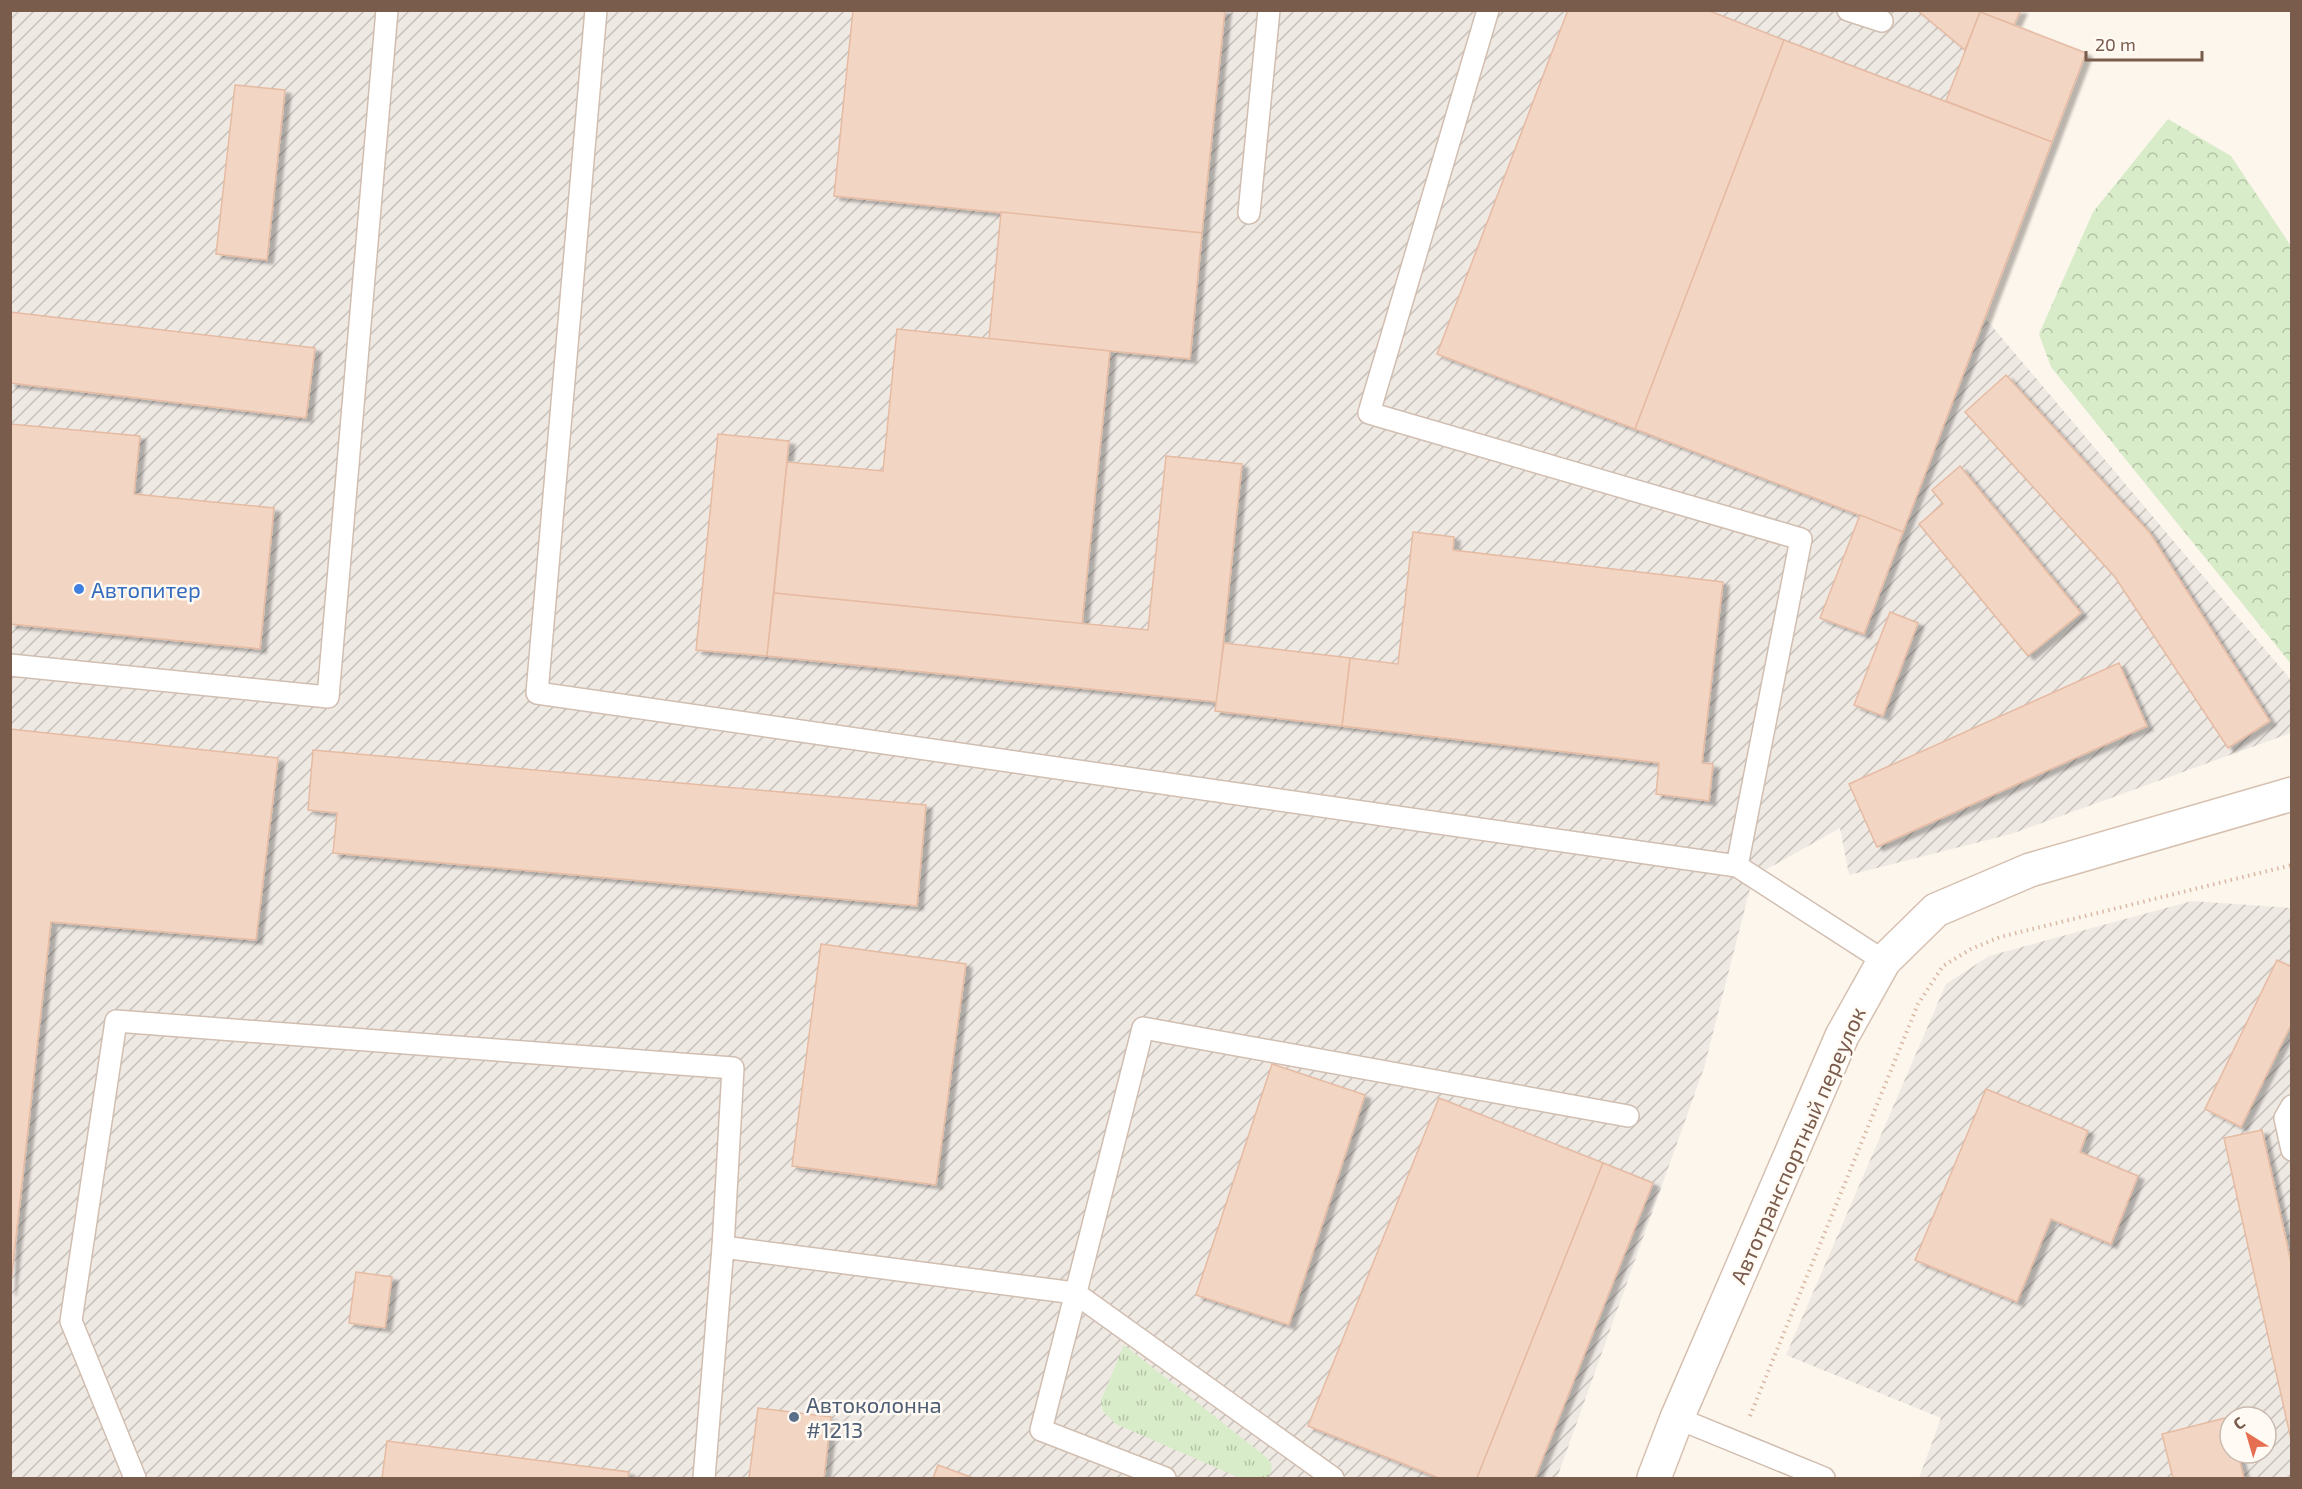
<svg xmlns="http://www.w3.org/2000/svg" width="2302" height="1489" viewBox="0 0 2302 1489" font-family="'Exo 2',sans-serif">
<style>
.industrial{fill:url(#industrial-furrows);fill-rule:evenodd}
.grass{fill:url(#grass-tufts)}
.forest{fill:url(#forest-crowns)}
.building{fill:#f3d5c3;stroke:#e6bba3;stroke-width:1.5;filter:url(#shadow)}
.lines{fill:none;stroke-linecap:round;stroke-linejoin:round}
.service-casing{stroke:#d1beb0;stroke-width:24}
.secondary-casing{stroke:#d6c0b0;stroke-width:36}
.path{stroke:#d9b8a5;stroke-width:4;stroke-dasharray:1.5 4.5;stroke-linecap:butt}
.service{stroke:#fff;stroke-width:21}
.secondary{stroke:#fff;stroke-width:33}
.shop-dot{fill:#3f7fe0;stroke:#fffaf3;stroke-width:2}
.service-dot{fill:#5c6f8a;stroke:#fffaf3;stroke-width:2}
.labels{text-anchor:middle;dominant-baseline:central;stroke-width:5;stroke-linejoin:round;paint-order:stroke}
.shop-label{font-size:22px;fill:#366cbe;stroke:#fffaf3;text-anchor:start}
.street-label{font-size:22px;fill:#7a5c4d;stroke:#fffaf3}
.service-label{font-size:22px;fill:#4e5e75;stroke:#fffaf3;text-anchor:start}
</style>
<defs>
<pattern id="industrial-furrows" width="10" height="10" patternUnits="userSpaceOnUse" patternTransform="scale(1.5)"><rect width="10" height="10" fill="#efe9e4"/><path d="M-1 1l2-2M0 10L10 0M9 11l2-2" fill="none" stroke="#c7c0bb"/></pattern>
<pattern id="grass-tufts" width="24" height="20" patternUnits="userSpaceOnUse" patternTransform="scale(1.5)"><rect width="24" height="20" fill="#d8ecc9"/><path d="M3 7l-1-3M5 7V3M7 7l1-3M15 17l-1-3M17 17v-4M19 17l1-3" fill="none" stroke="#b4c2a5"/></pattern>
<pattern id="forest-crowns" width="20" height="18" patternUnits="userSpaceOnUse" patternTransform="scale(1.5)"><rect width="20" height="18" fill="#d8ecc9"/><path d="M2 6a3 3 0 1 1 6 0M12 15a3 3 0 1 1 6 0" fill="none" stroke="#b4c2a5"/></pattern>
<filter id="shadow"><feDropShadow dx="6" dy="4" stdDeviation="1.5" flood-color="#0004"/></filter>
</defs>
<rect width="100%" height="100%" fill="#fdf6ec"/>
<g class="industrial">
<path d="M10 11H2021L2014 25 2086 53 1985 318 2291 680V733L2011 834 1849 875 1840 828 1753 877 1704 1068 1557 1478H11Z"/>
<path d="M2192 901 2291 908V1478H1919L1941 1418 1786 1355 1946 984 1989 956ZM2230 1417H2266V1453H2230Z"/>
</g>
<path class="grass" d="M1124 1345 1266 1457 1272 1464 1271 1473 1266 1478H1240L1116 1424 1103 1411 1101 1400Z"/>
<path class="forest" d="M2168 119 2231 156 2291 246V664L2051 367 2039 334 2093 212Z"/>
<g class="building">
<path d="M853 10H1225L1202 233 834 196Z"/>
<path d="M1568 10H1707L1784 40 1635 429 1437 354Z"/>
<path d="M1917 10H2021L2014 25 1980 12 1965 50Z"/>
<path d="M1980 12 2086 53 2052 142 1946 101Z"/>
<path d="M1784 40 2052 142 1903 532 1635 429Z"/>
<path d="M235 85 285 90 267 260 216 254Z"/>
<path d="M1001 212 1202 233 1190 359 989 339Z"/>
<path d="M10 312 315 348 306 418 10 383Z"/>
<path d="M897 329 1110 351 1082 624 774 593 787 462 883 471Z"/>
<path d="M2006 375 2150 533 2270 721 2228 748 2115 577 1965 412Z"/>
<path d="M10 424 140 436 134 494 274 508 260 649 10 624Z"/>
<path d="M718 434 789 441 767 656 696 650Z"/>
<path d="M1166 456 1242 464 1217 702 767 656 774 593 1148 630Z"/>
<path d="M1960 466 2081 613 2028 656 1919 524 1943 504 1932 490Z"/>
<path d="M1860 515 1903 532 1864 634 1820 618Z"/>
<path d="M1413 532 1454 537 1453 550 1723 582 1702 763 1713 764 1709 801 1656 794 1659 763 1342 726 1350 658 1398 664Z"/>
<path d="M1890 612 1918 623 1883 716 1854 705Z"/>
<path d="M1224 643 1350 658 1342 726 1215 711Z"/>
<path d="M2119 663 2147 726 1877 847 1849 784Z"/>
<path d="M10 729 278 758 256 940 51 922 10 1292Z"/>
<path d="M313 750 926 805 917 906 333 853 337 813 308 810Z"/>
<path d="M821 944 966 964 936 1185 792 1166Z"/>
<path d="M2277 960 2292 967V1023L2241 1127 2205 1109Z"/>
<path d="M1272 1064 1365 1095 1289 1325 1196 1295Z"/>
<path d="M1986 1089 2088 1131 2080 1152 2138 1176 2111 1244 2051 1219 2017 1302 1915 1260Z"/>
<path d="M1439 1098 1603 1163 1477 1478H1439L1308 1426Z"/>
<path d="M2262 1130 2292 1267V1444L2224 1138Z"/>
<path d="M1603 1163 1653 1183 1535 1478H1477Z"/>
<path d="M356 1272 392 1277 385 1328 349 1323Z"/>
<path d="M758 1408 831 1417 824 1478H749Z"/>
<path d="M2229 1417 2230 1453H2238L2244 1478H2173L2162 1434Z"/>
<path d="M387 1441 629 1472 628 1478H382Z"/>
<path d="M938 1465 973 1478H933Z"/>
</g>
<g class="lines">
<g class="service-casing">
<g id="service">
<path d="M596 10 537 693 1737 866 1884 961"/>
<path d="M1488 10 1369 413 1801 539 1737 866"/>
<path d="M1848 10 1882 21"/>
<path d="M1249 213 1269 10"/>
<path d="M10 665 328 697 387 10"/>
<path d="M2292 1106 2285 1118 2292 1150"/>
<path d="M723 1247 1075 1293 1333 1478"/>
<path d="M1677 1418 1824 1478"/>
<path d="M135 1478 71 1321 116 1021 733 1068 723 1247 704 1478"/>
<path d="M1165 1478 1041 1430 1143 1028 1628 1116"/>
</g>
</g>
<g class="secondary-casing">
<path id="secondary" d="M1654 1478 1677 1418 1842 1036 1884 961 1936 910 2030 870 2292 794"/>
</g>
<path class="path" d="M1750 1416 1918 1004 1943 966 1971 949 2000 937 2292 865"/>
<use href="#service" class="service"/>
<use href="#secondary" class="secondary"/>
</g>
<circle class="shop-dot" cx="79" cy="589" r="6"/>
<circle class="service-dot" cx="794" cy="1417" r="6"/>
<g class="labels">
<g class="shop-label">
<text x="91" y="589">Автопитер</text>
</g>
<g class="street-label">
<text transform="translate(1797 1145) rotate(-66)">Автотранспортный переулок</text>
</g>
<g class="service-label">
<text x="806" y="1404">Автоколонна<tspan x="806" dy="25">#1213</tspan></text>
</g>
</g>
<rect width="2302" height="1489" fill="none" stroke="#7a5c4d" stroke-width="24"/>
<g transform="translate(2248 1435) rotate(323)"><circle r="28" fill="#fffaf3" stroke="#cabbb1" stroke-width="1.5"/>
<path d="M0-4.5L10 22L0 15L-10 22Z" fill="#e76f51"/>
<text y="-9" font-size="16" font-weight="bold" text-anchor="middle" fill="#7a5c4d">С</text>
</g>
<path d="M2086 51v9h116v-9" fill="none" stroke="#7a5c4d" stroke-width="3"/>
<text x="2095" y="51" font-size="18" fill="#7a5c4d" stroke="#fffaf3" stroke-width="4.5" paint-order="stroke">20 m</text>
</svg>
